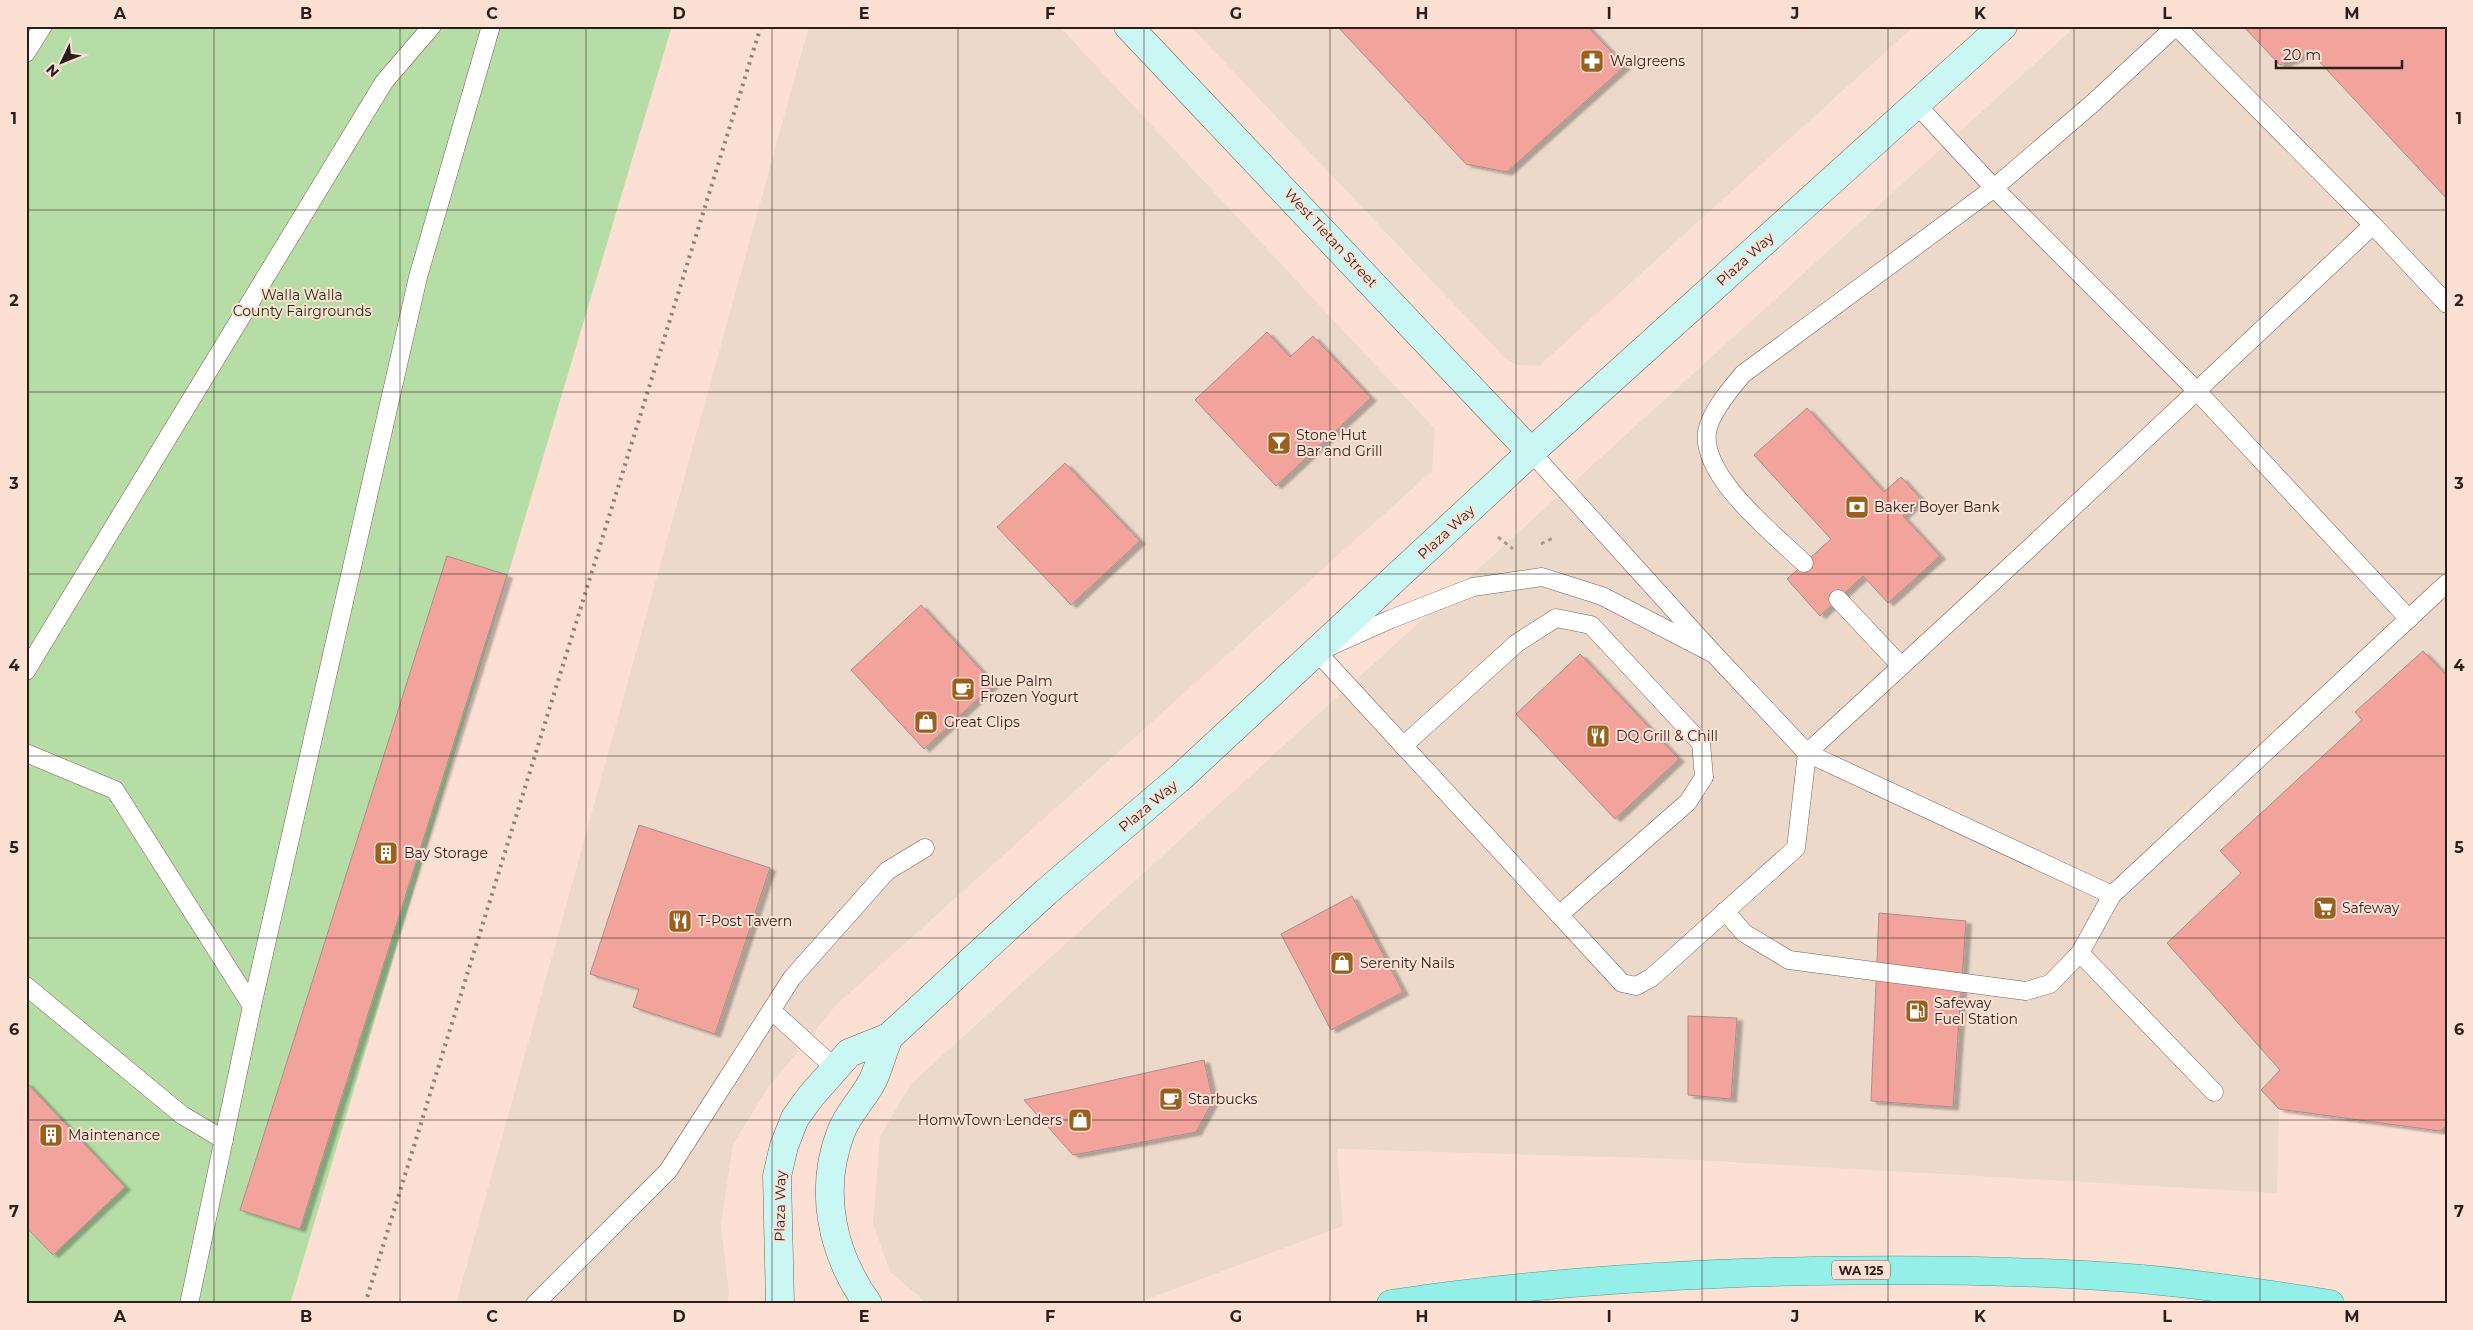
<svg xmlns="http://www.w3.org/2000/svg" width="2473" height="1330" viewBox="0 0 2473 1330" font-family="Montserrat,sans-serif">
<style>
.commercial{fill:#ecd9ca}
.green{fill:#b7dda7}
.building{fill:#f2a49c;stroke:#ab8e8a;filter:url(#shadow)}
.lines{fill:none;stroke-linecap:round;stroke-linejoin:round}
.service-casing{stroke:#785f55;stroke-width:19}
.secondary-casing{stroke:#785f55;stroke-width:29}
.primary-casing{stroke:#429f98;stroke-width:29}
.path{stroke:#af988f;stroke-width:3;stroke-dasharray:4 4;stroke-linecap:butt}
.service{stroke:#fff;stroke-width:18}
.secondary{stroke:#caf7f4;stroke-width:28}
.primary{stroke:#95efe9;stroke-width:28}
.rail{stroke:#937f77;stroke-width:4;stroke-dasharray:2.5 5;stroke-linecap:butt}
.grid{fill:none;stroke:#2a1f1b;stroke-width:1;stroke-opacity:0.55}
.labels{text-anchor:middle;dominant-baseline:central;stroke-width:4;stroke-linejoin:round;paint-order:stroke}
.shield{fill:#fde0d4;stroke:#695952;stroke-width:1}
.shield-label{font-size:12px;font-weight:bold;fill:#2a1f1b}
.poi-label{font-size:14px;fill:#2a1f1b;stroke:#fde0d4;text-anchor:start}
.street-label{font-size:14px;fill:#2a1f1b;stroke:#fde0d4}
.park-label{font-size:14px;fill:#173207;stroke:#fde0d4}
.neatline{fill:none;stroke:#2a1f1b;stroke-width:2}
.grid-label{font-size:16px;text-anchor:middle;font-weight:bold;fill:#2a1f1b}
</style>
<defs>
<filter id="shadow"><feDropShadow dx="5.5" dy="3" stdDeviation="1" flood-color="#0004"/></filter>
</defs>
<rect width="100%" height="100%" fill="#fde0d4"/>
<g class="commercial">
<path d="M809 26H1059L1435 429 1432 471 836 1005 768 1088 733 1144 721 1225 729 1293 727 1304H456Z"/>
<path d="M1190 26H1914L1539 366 1516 365 1505 358Z"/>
<path d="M2076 26H2447V1136L2440 1131 2279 1109 2277 1193 1678 1159 1337 1149 1343 1226 1134 1304H928L890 1272 873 1223 880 1136 911 1084Z"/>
</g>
<path class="green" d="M26 26H672L290 1304H26Z"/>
<g class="building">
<path d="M1337 26H1587L1625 66 1507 172 1466 164Z"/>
<path d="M2243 26H2447V199L2315 57 2303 56 2280 65Z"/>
<path d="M1267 332 1290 357 1313 336 1371 398 1276 486 1195 400Z"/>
<path d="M1807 408 1884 492 1901 477 1921 499 1903 516 1940 556 1888 603 1863 576 1820 616 1787 579 1831 539 1754 455Z"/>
<path d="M1065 463 1140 541 1071 605 997 527Z"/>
<path d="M447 556 507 575 300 1229 240 1210Z"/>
<path d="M921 605 994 684 924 749 851 670Z"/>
<path d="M2423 651 2447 676V1125L2440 1131 2279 1109 2261 1090 2280 1070 2167 943 2241 873 2220 851 2362 720 2355 712Z"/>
<path d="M1580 654 1679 759 1615 819 1516 714Z"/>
<path d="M639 825 770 868 715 1034 633 1007 639 989 590 974Z"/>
<path d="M1352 896 1403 992 1331 1030 1281 934Z"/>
<path d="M1879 913 1966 921 1953 1107 1871 1101Z"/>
<path d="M1688 1016 1737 1018 1731 1099 1688 1095Z"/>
<path d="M1204 1060 1213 1101 1196 1132 1073 1155 1024 1100Z"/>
<path d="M26 1082 125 1187 53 1255 26 1227Z"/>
</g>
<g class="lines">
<g class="service-casing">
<g id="service">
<path d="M2176 26 2373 225 2447 304"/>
<path d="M26 53 43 26"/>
<path d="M1916 104 1994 188 2197 391 2409 619"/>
<path d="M1531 452 1714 654 1807 753 2112 895 2447 583"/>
<path d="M1804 563C1774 534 1701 477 1707 432 1710 413 1731 388 1743 374L1994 188 2093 103 2176 26"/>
<path d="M1838 599 1901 666"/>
<path d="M1714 654 1602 596 1542 577 1473 587 1391 619 1317 652 1622 983 1636 986 1651 978 1796 848 1807 753 2034 544 2373 225"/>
<path d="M26 671 384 82 432 26"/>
<path d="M1403 746 1517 643 1556 618 1591 625 1701 743 1704 777 1688 802 1559 915"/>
<path d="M26 753 115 790 252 1006"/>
<path d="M1725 911 1744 933 1789 960 2026 991 2050 984 2080 953 2112 895"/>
<path d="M2080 953 2214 1092"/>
<path d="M26 986 182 1115 224 1140"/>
<path d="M772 1011 835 1068"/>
<path d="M189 1304 252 1006 418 277 491 26"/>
<path d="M535 1304 668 1171 792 978 887 871 925 848"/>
</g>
</g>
<g class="secondary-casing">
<g id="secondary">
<path d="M1128 26 1531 452"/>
<path d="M780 1304 777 1176 784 1146 795 1118 811 1096 849 1053 889 1037 1046 892 1181 777 1531 452 2003 26"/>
<path d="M868 1304C832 1254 818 1191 841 1132 848 1113 864 1098 873 1080 879 1067 883 1051 889 1037"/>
</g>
</g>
<g class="primary-casing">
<path id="primary" d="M1391 1304C1530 1283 1671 1274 1811 1271 1921 1269 2032 1270 2142 1279 2205 1285 2268 1294 2330 1304"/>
</g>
<g class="path">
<path d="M1498 537 1513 549"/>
<path d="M1541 544 1553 538"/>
</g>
<use href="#service" class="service"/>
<use href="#secondary" class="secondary"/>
<use href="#primary" class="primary"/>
<path class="rail" d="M365 1304 761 26"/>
</g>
<path class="grid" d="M214 26V1304M400 26V1304M586 26V1304M772 26V1304M958 26V1304M1144 26V1304M1330 26V1304M1516 26V1304M1702 26V1304M1888 26V1304M2074 26V1304M2260 26V1304M26 210H2447M26 392H2447M26 574H2447M26 756H2447M26 938H2447M26 1120H2447"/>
<defs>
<g id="pharmacy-square" transform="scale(1.25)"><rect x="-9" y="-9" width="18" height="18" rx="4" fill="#9a601e" stroke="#fde0d4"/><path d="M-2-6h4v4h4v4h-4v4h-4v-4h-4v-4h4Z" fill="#fff"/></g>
<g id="bar-square" transform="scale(1.25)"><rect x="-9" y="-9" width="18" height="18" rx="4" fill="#9a601e" stroke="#fde0d4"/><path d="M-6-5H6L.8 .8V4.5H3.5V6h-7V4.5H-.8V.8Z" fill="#fff"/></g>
<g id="bank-square" transform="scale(1.25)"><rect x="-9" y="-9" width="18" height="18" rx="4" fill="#9a601e" stroke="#fde0d4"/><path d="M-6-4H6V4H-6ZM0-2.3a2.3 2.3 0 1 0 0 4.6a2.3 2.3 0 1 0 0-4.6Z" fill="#fff"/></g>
<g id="cafe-square" transform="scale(1.25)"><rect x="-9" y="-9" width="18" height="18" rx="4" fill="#9a601e" stroke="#fde0d4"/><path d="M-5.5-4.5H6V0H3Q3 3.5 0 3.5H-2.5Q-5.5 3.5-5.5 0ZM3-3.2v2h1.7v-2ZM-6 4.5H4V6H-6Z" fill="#fff"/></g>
<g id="shop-square" transform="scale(1.25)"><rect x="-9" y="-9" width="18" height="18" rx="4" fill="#9a601e" stroke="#fde0d4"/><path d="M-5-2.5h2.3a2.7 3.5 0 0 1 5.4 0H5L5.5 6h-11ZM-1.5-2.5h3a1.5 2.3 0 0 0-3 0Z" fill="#fff"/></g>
<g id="restaurant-square" transform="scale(1.25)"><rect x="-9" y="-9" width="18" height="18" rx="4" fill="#9a601e" stroke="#fde0d4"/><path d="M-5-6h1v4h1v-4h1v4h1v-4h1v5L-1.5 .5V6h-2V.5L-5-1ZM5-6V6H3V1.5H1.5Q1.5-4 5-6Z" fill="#fff"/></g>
<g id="building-square" transform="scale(1.25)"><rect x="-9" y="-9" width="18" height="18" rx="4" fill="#9a601e" stroke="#fde0d4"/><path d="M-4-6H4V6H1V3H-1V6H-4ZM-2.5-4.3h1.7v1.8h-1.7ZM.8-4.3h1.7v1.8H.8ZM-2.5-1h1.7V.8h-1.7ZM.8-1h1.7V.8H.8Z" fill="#fff"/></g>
<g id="supermarket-square" transform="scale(1.25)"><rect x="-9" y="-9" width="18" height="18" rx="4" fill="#9a601e" stroke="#fde0d4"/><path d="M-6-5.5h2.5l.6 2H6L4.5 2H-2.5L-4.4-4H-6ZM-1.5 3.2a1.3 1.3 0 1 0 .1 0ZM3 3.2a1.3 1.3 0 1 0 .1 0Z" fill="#fff"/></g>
<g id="fuel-square" transform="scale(1.25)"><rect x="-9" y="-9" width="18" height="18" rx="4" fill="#9a601e" stroke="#fde0d4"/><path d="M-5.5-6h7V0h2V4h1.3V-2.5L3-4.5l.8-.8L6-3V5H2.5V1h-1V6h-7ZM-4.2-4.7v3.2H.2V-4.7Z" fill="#fff"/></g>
</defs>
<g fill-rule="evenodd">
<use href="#pharmacy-square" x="1592" y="61"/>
<use href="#bar-square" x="1279" y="443"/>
<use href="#bank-square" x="1857" y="507"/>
<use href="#cafe-square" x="963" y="689"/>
<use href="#shop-square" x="926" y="722"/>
<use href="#restaurant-square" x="1598" y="736"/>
<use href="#building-square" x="386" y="853"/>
<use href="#supermarket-square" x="2325" y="908"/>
<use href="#restaurant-square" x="680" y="921"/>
<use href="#shop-square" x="1342" y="963"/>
<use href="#fuel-square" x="1917" y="1011"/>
<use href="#cafe-square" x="1171" y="1099"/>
<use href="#shop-square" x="1080" y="1120"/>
<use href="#building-square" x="51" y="1135"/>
</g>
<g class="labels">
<rect class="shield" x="1832" y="1260.5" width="58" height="19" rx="4"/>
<g class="shield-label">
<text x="1861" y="1270">WA 125</text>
</g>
<g class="poi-label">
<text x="1610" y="61">Walgreens</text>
<text x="1296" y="435">Stone Hut<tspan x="1296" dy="16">Bar and Grill</tspan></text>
<text x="1874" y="507">Baker Boyer Bank</text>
<text x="980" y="681">Blue Palm<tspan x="980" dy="16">Frozen Yogurt</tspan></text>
<text x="944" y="722">Great Clips</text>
<text x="1616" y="736">DQ Grill &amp; Chill</text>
<text x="404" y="853">Bay Storage</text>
<text x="2342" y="908">Safeway</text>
<text x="698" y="921">T-Post Tavern</text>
<text x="1360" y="963">Serenity Nails</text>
<text x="1934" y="1003">Safeway<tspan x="1934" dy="16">Fuel Station</tspan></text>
<text x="1188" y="1099">Starbucks</text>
<text x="1062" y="1120" text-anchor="end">HomwTown Lenders</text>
<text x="68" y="1135">Maintenance</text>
</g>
<g class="street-label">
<text transform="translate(1331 238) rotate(47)">West Tietan Street</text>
<text transform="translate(1745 259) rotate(-42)">Plaza Way</text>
<text transform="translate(1446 532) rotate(-43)">Plaza Way</text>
<text transform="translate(1148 806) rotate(-40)">Plaza Way</text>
<text transform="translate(780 1206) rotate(-89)">Plaza Way</text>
</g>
<g class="park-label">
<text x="302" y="295">Walla Walla<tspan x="302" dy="16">County Fairgrounds</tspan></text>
</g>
</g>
<rect width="2473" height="1330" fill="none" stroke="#fde0d4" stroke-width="55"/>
<g transform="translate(62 62) rotate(227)" stroke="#fde0d4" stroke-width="4" paint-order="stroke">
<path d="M0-4L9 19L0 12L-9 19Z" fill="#2a1f1b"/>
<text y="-8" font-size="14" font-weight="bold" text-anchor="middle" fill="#2a1f1b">N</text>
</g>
<path d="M2276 60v8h126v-8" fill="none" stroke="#2a1f1b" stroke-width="2.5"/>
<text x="2283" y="60" font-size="15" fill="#2a1f1b" stroke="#fde0d4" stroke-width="4" paint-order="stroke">20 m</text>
<rect x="28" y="28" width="2418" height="1274" class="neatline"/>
<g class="grid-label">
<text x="120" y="19">A</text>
<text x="306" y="19">B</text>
<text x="492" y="19">C</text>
<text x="679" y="19">D</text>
<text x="864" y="19">E</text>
<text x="1050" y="19">F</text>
<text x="1236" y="19">G</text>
<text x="1422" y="19">H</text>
<text x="1609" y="19">I</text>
<text x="1795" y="19">J</text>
<text x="1980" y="19">K</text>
<text x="2167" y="19">L</text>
<text x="2352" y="19">M</text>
<text x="14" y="124">1</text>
<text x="2459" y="124">1</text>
<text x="14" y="306">2</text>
<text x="2459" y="306">2</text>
<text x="14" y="489">3</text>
<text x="2459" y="489">3</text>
<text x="14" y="671">4</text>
<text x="2459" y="671">4</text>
<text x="14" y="853">5</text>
<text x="2459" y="853">5</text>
<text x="14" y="1035">6</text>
<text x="2459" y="1035">6</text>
<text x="14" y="1217">7</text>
<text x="2459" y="1217">7</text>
<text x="120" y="1322">A</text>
<text x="306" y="1322">B</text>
<text x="492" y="1322">C</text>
<text x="679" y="1322">D</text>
<text x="864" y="1322">E</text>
<text x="1050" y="1322">F</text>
<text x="1236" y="1322">G</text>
<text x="1422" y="1322">H</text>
<text x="1609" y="1322">I</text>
<text x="1795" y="1322">J</text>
<text x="1980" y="1322">K</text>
<text x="2167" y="1322">L</text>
<text x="2352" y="1322">M</text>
</g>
</svg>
